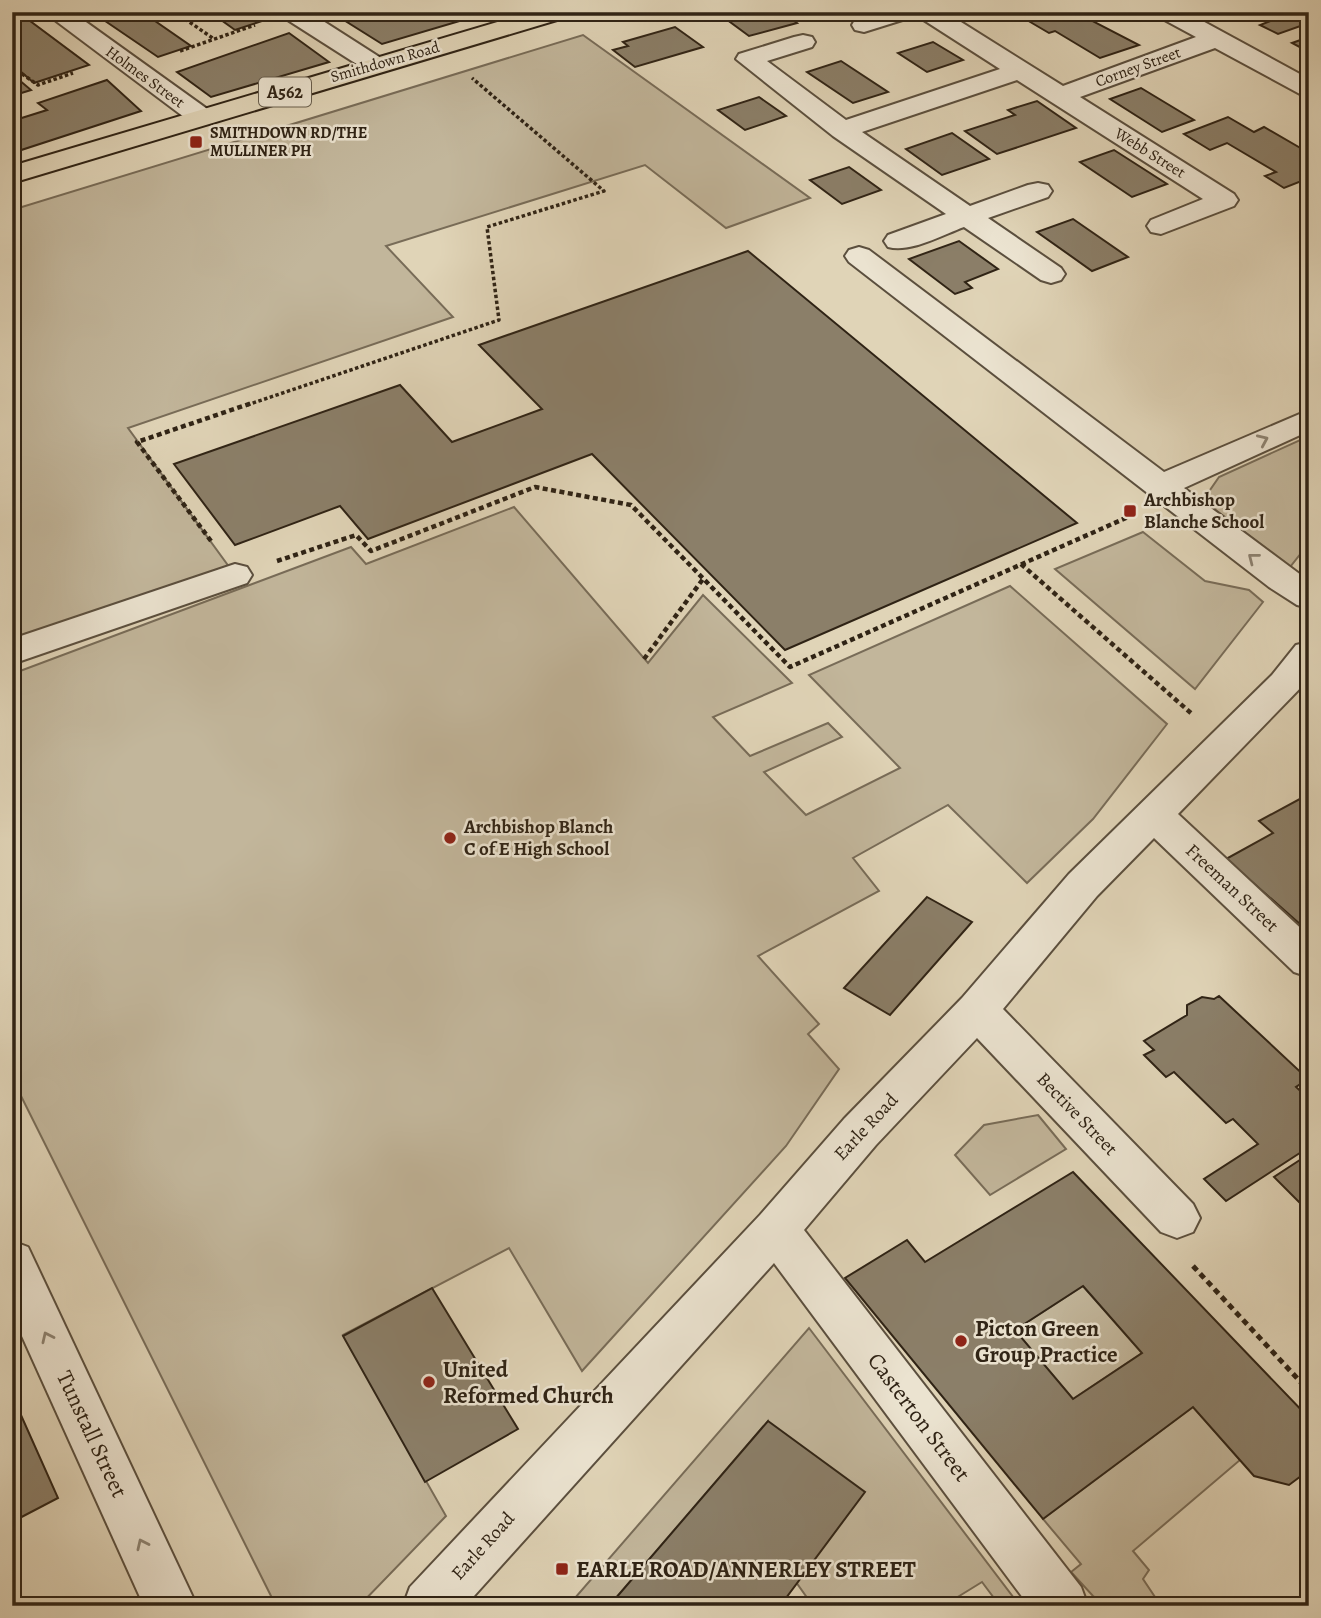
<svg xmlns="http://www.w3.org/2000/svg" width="1321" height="1618" viewBox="0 0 1321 1618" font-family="Alegreya,serif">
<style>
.green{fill:#c2b69b;stroke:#786c58;stroke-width:2}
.building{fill:#8b7f69;stroke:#2f2315;stroke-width:2;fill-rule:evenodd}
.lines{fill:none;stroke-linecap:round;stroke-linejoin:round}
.minor-casing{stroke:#5b4f3e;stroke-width:4}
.highway-casing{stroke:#2f2315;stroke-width:4}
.path-far2{stroke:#2f2315;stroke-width:3.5;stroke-dasharray:3.5 2.5;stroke-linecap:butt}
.path-far1{stroke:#2f2315;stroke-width:4.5;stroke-dasharray:5 3.5;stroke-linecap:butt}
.path{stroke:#2f2315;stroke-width:5;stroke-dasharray:6 4.5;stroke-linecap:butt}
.minor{fill:#ebe3d0;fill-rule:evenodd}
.highway{fill:#e0d4b7;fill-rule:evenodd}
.oneway{stroke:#8d8372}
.poi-dot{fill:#8f2418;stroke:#ebe3d0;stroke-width:2.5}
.labels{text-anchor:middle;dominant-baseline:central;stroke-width:5;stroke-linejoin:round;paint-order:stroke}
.far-street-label{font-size:16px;fill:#2f2315;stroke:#ebe3d0}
.far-poi-label{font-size:16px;font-weight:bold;fill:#2f2315;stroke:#ebe3d0;text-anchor:start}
.shield{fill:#ebe3d0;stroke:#675d4d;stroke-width:2}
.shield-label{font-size:18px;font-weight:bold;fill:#2f2315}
.poi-label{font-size:19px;font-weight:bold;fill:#2f2315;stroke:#ebe3d0;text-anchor:start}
.street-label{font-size:19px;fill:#2f2315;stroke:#ebe3d0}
.near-poi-label{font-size:23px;font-weight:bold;fill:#2f2315;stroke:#ebe3d0;text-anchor:start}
.near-street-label{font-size:23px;fill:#2f2315;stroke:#ebe3d0}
</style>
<rect width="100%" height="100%" fill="#e0d4b7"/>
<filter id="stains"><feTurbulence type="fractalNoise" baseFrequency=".00286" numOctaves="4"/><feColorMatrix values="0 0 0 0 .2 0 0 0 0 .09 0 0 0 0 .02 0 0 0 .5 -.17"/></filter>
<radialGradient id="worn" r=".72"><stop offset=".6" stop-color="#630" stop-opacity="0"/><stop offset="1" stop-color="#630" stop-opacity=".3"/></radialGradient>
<g class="green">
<path d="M583 35 810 198 726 228 645 165 386 246 453 317 128 428 235 575 12 653V210Z"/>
<path d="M1309 436V543L1290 567 1213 508 1208 493 1219 477Z"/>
<path d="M514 507 648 663 703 595 792 683 713 717 750 756 828 723 842 737 764 772 806 815 900 768 809 675 1010 586 1167 724 1093 819 1027 883 948 805 853 858 879 891 758 956 819 1024 808 1034 839 1069 786 1146 582 1371 509 1248 343 1335 446 1516 359 1606H276L12 1078V674L351 547 366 564Z"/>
<path d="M1143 532 1205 581 1249 590 1263 602 1195 689 1055 569Z"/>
<path d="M1038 1115 1066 1149 990 1195 955 1155 984 1125Z"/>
<path d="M1083 1286 1142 1353 1073 1399 1015 1330Z"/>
<path d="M809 1328 1020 1606H1000L982 1582 943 1606H813L796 1582 768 1421 609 1606H568Z"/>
<path d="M1193 1407 1240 1460 1133 1551 1149 1570 1143 1579 1161 1606H1109L1093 1596 1071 1572 1081 1564 1043 1519Z"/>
</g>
<g class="building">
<path d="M12 12H18L89 65 34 83 12 64Z"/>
<path d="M92 12H142L191 46 158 57Z"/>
<path d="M185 12H258L268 19 235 30 214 15 200 21Z"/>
<path d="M375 12H490L382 44 347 22Z"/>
<path d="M735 12H782L797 23 749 36 722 16Z"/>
<path d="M1005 12H1070L1081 19 1085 17 1139 45 1100 58 1055 31 1049 33 1020 16 1014 18Z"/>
<path d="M1259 12H1298L1294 14 1309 23 1278 34 1260 25 1273 20Z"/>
<path d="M675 27 703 47 635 67 613 50 628 46 623 42Z"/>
<path d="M289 33 329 62 211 97 177 72Z"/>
<path d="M1309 37V52L1292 43Z"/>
<path d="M933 42 963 60 927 72 898 53Z"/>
<path d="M841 61 888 92 853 103 807 72Z"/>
<path d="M12 74 31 90 12 96Z"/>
<path d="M107 80 141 111 12 153V121L47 110 38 103Z"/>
<path d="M1141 88 1194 120 1162 132 1110 99Z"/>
<path d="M759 97 786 116 745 130 718 110Z"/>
<path d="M1037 101 1076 128 997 154 965 131 1015 115 1008 110Z"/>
<path d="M1228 117 1254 132 1264 127 1309 153V178L1284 188 1265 176 1276 172 1227 143 1210 150 1184 134Z"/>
<path d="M952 133 989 159 942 175 906 149Z"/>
<path d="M1114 150 1167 184 1132 197 1080 162Z"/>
<path d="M849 167 881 190 842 204 810 180Z"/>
<path d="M1073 219 1128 257 1092 271 1037 232Z"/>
<path d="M959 241 998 269 965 282 972 288 955 294 909 259Z"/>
<path d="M748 251 1077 523 785 650 592 454 368 539 340 506 235 545 174 464 400 385 452 442 542 409 479 345Z"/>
<path d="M1309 794V932L1226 859 1273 833 1259 821Z"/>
<path d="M927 897 972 922 890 1015 844 988Z"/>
<path d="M1219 996 1308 1079 1296 1087 1309 1099V1107L1302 1111 1309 1118V1147L1226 1201 1204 1179 1258 1144 1233 1119 1226 1123 1174 1072 1166 1077 1144 1055 1154 1050 1144 1041 1187 1015V1005L1202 997 1214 999Z"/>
<path d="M1309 1154V1212L1274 1177Z"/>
<path d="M1073 1172 1309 1418V1470L1289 1485 1254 1476 1193 1407 1043 1519 845 1278 907 1240 925 1262ZM1083 1286 1142 1353 1073 1399 1015 1330Z"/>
<path d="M432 1288 518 1429 425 1482 343 1336Z"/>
<path d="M12 1395 58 1498 12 1522Z"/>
<path d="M768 1421 865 1492 780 1606H609Z"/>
</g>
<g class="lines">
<g class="minor-casing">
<g id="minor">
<path d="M44 12H72L210 111 214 117 210 123 201 125 192 123Z"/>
<path d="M280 12H309L384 60 388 65 384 70 375 73 366 70 283 17Z"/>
<path d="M878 12H915L912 17 864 32 855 30 852 25 855 20Z"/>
<path d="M916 12H945L1063 86 1196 37 1159 17 1156 12H1186L1309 79V97L1300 94 1215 48 1080 97 1234 194 1238 200 1234 206 1161 234 1151 232 1147 226 1151 220 1203 199 1017 80 862 132 970 206 1028 185 1038 183 1048 185 1052 191 1048 197 988 218 1061 268 1065 274 1061 280 1051 283 1041 280 964 227C942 235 911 253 888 247L884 241 888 235 946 214 833 136 736 59 739 54 794 37 803 35 812 37 815 42 812 47 767 61 846 120 1000 69 919 17Z"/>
<path d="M859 247 869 250 1164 472 1309 410V431L1184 488 1309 581V608L1297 605 1269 587 849 262 845 256 849 250Z"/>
<path d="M235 564 247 567 252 575 247 583 12 664V639Z"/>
<path d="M1309 642V679L1178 814 1309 936V977L1294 972 1154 838 1097 896 1003 1009 1193 1204 1200 1218 1193 1232 1177 1238 1161 1232 977 1038 876 1145 804 1230 1081 1587 1088 1606H1029L774 1263 465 1606H403L410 1587 760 1215 844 1119 962 998 1069 874 1272 675 1296 645Z"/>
<path d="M12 1241 28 1247 197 1606H144L12 1314Z"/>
</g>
</g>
<g class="highway-casing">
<path id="highway" d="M531 12H570L567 17 12 183V166Z"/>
</g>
<g class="path-far2">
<path d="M175 12 214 39"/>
<path d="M180 51 255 25"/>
<path d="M12 67 38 85 73 73"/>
<path d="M247 405 499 320 487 227 604 191 472 78"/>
</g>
<g class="path-far1">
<path d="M211 541 137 442 252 403"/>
<path d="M277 561 356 535 371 551 535 487 631 505 790 667 1128 517"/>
<path d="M1021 564 1192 714"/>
<path d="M644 659 703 579"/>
</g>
<path class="path" d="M1193 1266 1309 1391"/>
<use href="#minor" class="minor"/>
<use href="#highway" class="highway"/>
</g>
<defs><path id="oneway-chevron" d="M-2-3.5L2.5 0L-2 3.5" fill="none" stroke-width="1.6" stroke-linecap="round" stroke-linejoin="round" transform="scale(1.75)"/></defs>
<g class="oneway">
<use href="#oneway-chevron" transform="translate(1263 440) rotate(-24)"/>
<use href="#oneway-chevron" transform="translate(1253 558) rotate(-142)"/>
<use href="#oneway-chevron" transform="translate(47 1337) rotate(-115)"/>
<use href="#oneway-chevron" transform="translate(142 1544) rotate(-115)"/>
</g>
<g class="poi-dot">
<rect x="189" y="135" width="14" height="14" rx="3.5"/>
<rect x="1123" y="504" width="14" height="14" rx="3.5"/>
<circle cx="450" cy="838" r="7"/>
<circle cx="961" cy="1341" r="7"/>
<circle cx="429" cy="1382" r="7"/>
<rect x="555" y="1562" width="14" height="14" rx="3.5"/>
</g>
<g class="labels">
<g class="far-street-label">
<text transform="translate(385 62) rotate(-16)">Smithdown Road</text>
<text transform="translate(1138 67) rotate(-20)">Corney Street</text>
<text transform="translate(145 77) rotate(36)">Holmes Street</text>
<text transform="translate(1150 153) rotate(32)">Webb Street</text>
</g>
<g class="far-poi-label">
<text x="210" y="133">SMITHDOWN RD/THE<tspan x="210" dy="18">MULLINER PH</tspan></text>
</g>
<rect class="shield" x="259" y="77.5" width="52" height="29" rx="5"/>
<g class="shield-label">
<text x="285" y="92">A562</text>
</g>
<g class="poi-label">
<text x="1144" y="500">Archbishop<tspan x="1144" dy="22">Blanche School</tspan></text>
<text x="464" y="827">Archbishop Blanch<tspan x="464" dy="22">C of E High School</tspan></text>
</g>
<g class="street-label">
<text transform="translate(1232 888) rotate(43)">Freeman Street</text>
<text transform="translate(1077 1114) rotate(46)">Bective Street</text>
<text transform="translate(866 1127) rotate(-47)">Earle Road</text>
<text transform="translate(483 1546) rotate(-48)">Earle Road</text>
</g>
<g class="near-poi-label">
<text x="975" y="1328">Picton Green<tspan x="975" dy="26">Group Practice</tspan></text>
<text x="443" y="1369">United<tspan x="443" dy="26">Reformed Church</tspan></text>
<text x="576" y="1569">EARLE ROAD/ANNERLEY STREET</text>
</g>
<g class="near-street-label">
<text transform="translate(919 1417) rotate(53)">Casterton Street</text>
<text transform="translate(92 1434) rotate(65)">Tunstall Street</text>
</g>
</g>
<rect width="1321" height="1618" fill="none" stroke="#e0d4b7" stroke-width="42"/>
<rect x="14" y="14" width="1293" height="1590" fill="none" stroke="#2f2315" stroke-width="3.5"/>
<rect x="21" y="21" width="1279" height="1576" fill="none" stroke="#2f2315" stroke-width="2"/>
<rect width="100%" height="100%" filter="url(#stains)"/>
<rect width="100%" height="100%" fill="url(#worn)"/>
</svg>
